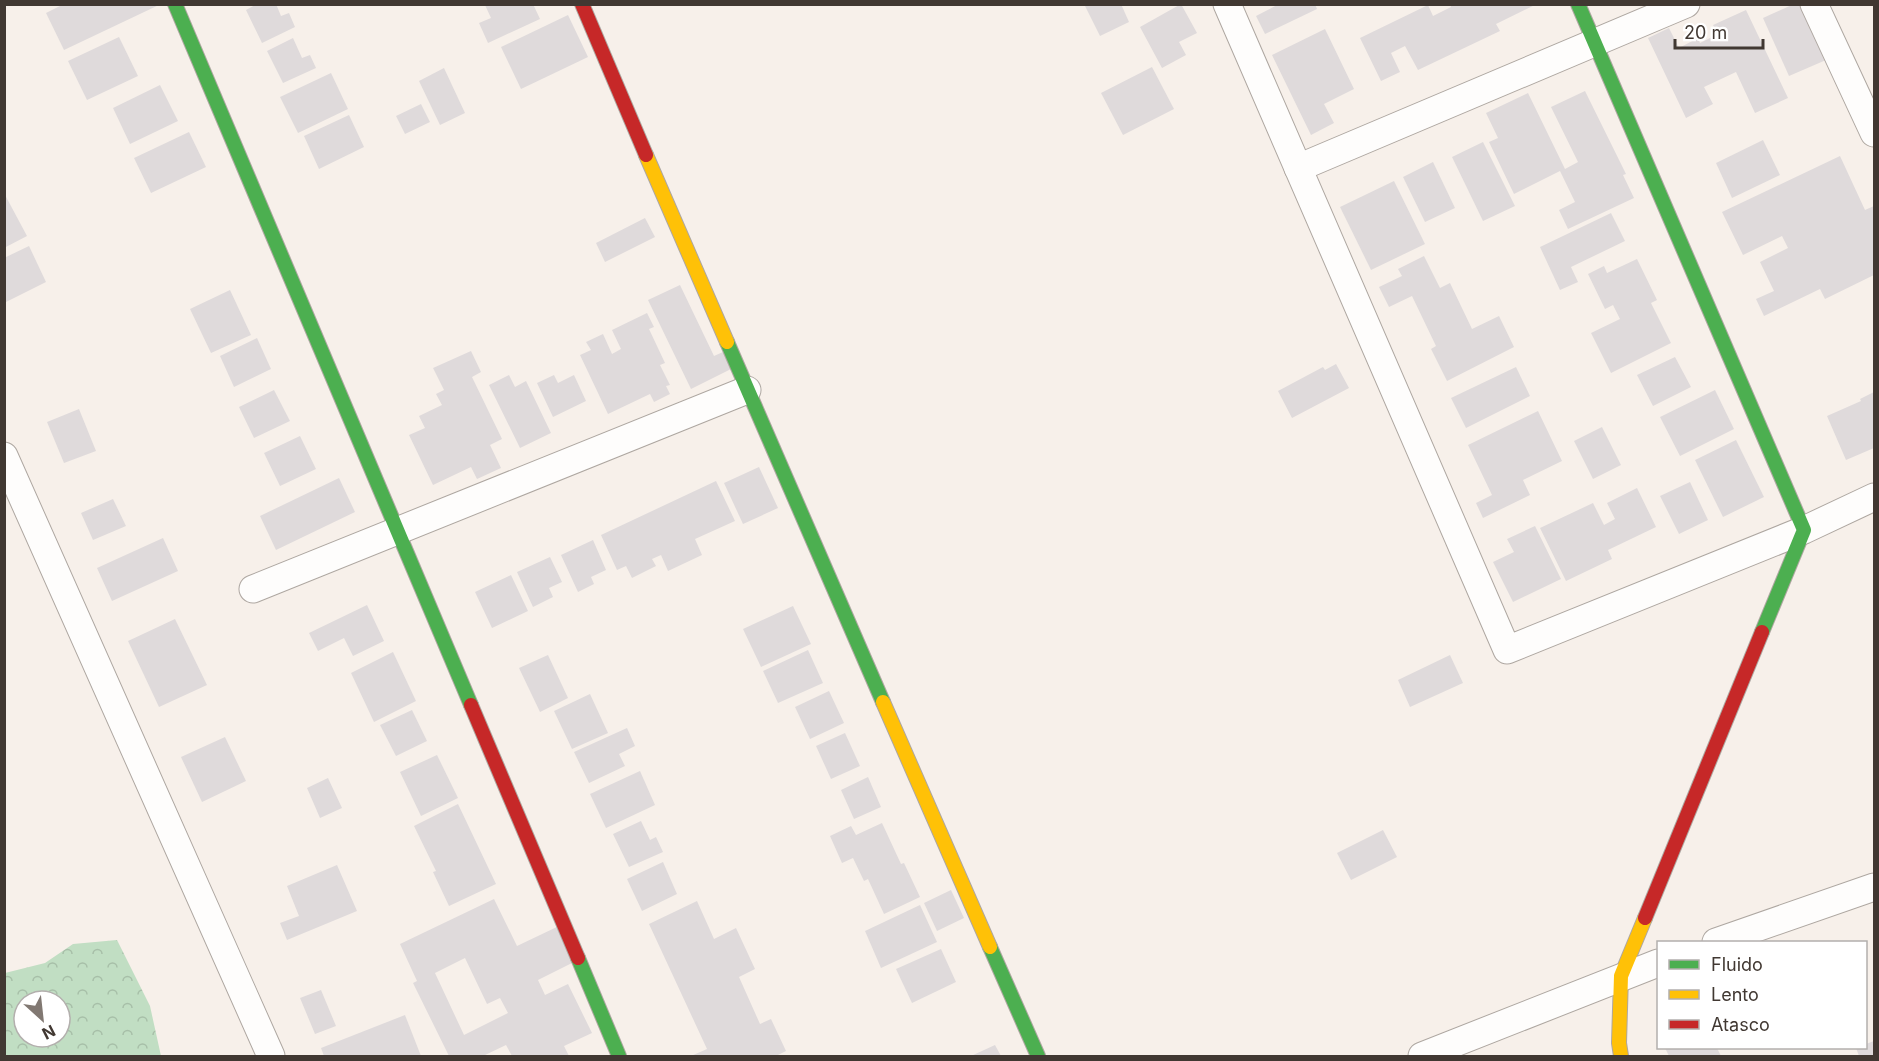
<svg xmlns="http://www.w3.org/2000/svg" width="1879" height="1061" viewBox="0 0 1879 1061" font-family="Inter,sans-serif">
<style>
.forest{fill:url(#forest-crowns);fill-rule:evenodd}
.building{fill:#dfdadb;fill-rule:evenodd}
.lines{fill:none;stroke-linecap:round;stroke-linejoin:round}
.street-casing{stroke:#aea7a1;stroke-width:29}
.fast-casing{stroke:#aea7a1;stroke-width:16}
.slow-casing{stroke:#aea7a1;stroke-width:16}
.jam-casing{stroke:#aea7a1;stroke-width:16}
.street{stroke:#fefdfc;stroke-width:27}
.fast{stroke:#4caf50;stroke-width:14}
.slow{stroke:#ffc107;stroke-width:14}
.jam{stroke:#c62828;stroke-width:14}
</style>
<defs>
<pattern id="forest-crowns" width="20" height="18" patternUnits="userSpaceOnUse" patternTransform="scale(1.5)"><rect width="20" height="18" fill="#c1dec3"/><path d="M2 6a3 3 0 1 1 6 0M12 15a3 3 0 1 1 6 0" fill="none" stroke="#a7bfa8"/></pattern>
</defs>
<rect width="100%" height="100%" fill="#f7f0ea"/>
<path class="forest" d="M117 940 150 1006 161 1056H5V973L45 963 73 944ZM24 1001H60V1037H24Z"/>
<g class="building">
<path d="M64 4H161L64 50 46 13Z"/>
<path d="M257 4H276L281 16 289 13 295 27 262 43 246 10Z"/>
<path d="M487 4H533L540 19 488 43 479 23 491 18 485 5Z"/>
<path d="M1088 4H1121L1129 22 1100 36 1085 6Z"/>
<path d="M1181 4 1197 33 1179 42 1186 55 1162 68 1140 27Z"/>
<path d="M1279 4H1315L1317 9 1265 34 1256 16Z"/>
<path d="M1450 4H1537L1496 24 1500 31 1418 70 1405 46 1391 53 1400 72 1381 81 1360 38 1428 5 1433 16 1451 7Z"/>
<path d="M1794 4H1800L1826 60 1789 76 1763 18Z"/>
<path d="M1746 10 1788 98 1755 113 1736 72 1704 87 1713 104 1686 118 1648 38 1669 28 1679 48 1698 38 1700 43 1718 34 1713 25Z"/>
<path d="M568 15 588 57 521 89 501 47Z"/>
<path d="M1325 29 1354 89 1324 104 1334 123 1311 135 1272 55Z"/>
<path d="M119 37 138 76 87 100 68 61Z"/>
<path d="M293 38 302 58 310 55 316 68 283 83 267 51Z"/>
<path d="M1152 67 1174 109 1123 135 1101 93Z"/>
<path d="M444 68 465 113 440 125 419 81Z"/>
<path d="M331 73 348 109 298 133 280 97Z"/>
<path d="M160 85 178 121 130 144 113 108Z"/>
<path d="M1585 91 1626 174 1623 175 1634 198 1568 229 1559 210 1575 202 1560 171 1514 194 1489 142 1498 138 1486 113 1528 93 1565 169 1578 162 1551 107Z"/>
<path d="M421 104 430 122 405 134 396 116Z"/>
<path d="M349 115 364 147 319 169 304 136Z"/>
<path d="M189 132 206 167 151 193 134 158Z"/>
<path d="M1763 140 1780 175 1732 198 1716 163Z"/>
<path d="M1483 142 1515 206 1483 221 1452 157Z"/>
<path d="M1840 156 1865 210 1874 206V275L1825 299 1820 289 1764 316 1756 299 1774 291 1760 262 1788 248 1782 236 1743 255 1722 212Z"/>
<path d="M1433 162 1455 208 1425 222 1403 177Z"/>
<path d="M1394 181 1425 244 1371 270 1340 207Z"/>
<path d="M4 193 27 236 4 248Z"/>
<path d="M1611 213 1625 241 1571 267 1578 282 1560 290 1540 247Z"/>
<path d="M645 218 655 237 605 262 596 243Z"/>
<path d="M29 246 46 282 4 303V258Z"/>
<path d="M1424 256 1440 288 1450 283 1472 329 1499 316 1514 347 1447 381 1431 349 1436 346 1412 296 1389 307 1379 287 1402 276 1398 269Z"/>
<path d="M1637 259 1657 300 1651 303 1671 343 1611 373 1591 333 1620 319 1613 305 1605 309 1588 274 1604 266 1607 273Z"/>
<path d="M680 285 714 356 723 352 731 369 691 389 648 300Z"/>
<path d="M230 290 251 335 211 353 190 309Z"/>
<path d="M647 313 654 327 649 329 665 363 660 365 670 385 666 386 670 394 654 402 650 394 608 414 580 355 591 350 586 342 603 334 612 354 621 349 612 330Z"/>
<path d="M257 338 271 369 234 387 220 356Z"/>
<path d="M471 351 481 372 472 377 502 439 490 445 501 468 477 479 471 467 433 485 409 435 425 428 419 416 442 405 436 394 444 390 433 368Z"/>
<path d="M1675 357 1691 387 1653 406 1637 375Z"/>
<path d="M1336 364 1349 388 1292 418 1278 391 1323 367 1325 370Z"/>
<path d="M1516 367 1530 396 1466 428 1451 398Z"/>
<path d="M509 375 515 387 526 381 551 433 520 448 489 385Z"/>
<path d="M554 375 558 383 574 375 586 401 553 417 537 383Z"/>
<path d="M274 390 290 421 254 438 239 407Z"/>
<path d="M1715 390 1734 429 1680 456 1660 417Z"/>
<path d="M1874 392V448L1846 460 1827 416 1861 401 1860 399Z"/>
<path d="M79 409 96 451 64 463 47 422Z"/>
<path d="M1538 411 1562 461 1523 480 1530 495 1483 518 1476 503 1492 495 1468 445Z"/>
<path d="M1602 427 1621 465 1593 479 1574 441Z"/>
<path d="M300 436 316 469 280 486 264 453Z"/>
<path d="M1736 440 1764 497 1723 517 1695 460Z"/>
<path d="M759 467 778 508 743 524 724 483Z"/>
<path d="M339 478 355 512 276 550 260 516Z"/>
<path d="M716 481 735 521 695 539 702 555 668 571 661 555 652 559 656 566 632 578 626 566 617 570 601 535Z"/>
<path d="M1690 482 1708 520 1679 534 1660 496Z"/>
<path d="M1637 488 1656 527 1608 550 1612 559 1566 581 1540 528 1593 503 1604 525 1615 519 1607 503Z"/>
<path d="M113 499 126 526 93 540 81 513Z"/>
<path d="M1535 526 1561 579 1513 602 1493 562 1514 552 1507 539Z"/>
<path d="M163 538 178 571 112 601 97 568Z"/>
<path d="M593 540 606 570 591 577 594 584 578 592 561 555Z"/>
<path d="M550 557 562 582 549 588 553 597 533 607 517 572Z"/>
<path d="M511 575 528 611 492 628 475 592Z"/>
<path d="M367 605 384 641 353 656 344 638 318 651 309 633Z"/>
<path d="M793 606 811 644 761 667 743 629Z"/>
<path d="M175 619 207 685 159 707 128 641Z"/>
<path d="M808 650 823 683 778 703 763 671Z"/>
<path d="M393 652 416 701 374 722 351 673Z"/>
<path d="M548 655 568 698 540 712 519 668Z"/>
<path d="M1450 655 1463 683 1410 707 1398 680Z"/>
<path d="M829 691 844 723 810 739 795 707Z"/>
<path d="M590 694 608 733 572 749 554 711Z"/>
<path d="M412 710 427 741 396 756 380 725Z"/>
<path d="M627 728 635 746 619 754 625 766 589 783 574 752Z"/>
<path d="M845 733 860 766 831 779 816 746Z"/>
<path d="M225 737 246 781 202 802 181 757Z"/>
<path d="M437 755 458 798 421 816 400 772Z"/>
<path d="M640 771 655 805 606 828 590 794Z"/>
<path d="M868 777 881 807 854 819 841 790Z"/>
<path d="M328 778 342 808 320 818 307 788Z"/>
<path d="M458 804 496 884 449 906 433 872 436 871 414 826Z"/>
<path d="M641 821 650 840 656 837 663 852 629 867 613 834Z"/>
<path d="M882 823 901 864 904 863 920 897 884 914 868 879 864 881 853 858 842 863 830 836 851 826 856 835Z"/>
<path d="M1383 830 1397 857 1351 880 1337 853Z"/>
<path d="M663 862 677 894 642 911 627 879Z"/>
<path d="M337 865 357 911 287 940 280 923 299 916 287 886Z"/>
<path d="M951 890 964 918 937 931 924 903Z"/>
<path d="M494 899 517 946 561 925 578 960 538 980 545 995 568 984 592 1033 564 1046 569 1056H512L506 1045 483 1056H449L413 983 417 981 400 944ZM465 958 487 1004 500 998 508 1013 464 1035 435 973Z"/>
<path d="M697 901 714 939 736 928 755 969 739 977 760 1024 771 1019 786 1051 776 1056H691L707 1049 649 924Z"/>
<path d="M920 905 937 942 881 968 865 931Z"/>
<path d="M941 949 956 982 912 1003 896 969Z"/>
<path d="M321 990 336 1026 315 1034 300 998Z"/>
<path d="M405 1015 421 1056H324L321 1048Z"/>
<path d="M1874 1041V1056H1859L1856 1048H1866V1044Z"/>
<path d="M995 1045 1001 1056H971Z"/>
<path d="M1665 1048H1717L1721 1056H1669Z"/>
</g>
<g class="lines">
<g class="street-casing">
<g id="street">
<path d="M1227 4 1507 650 1804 530 1874 497"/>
<path d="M1814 4 1874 133"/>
<path d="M1298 168 1686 4"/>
<path d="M4 456 271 1056"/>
<path d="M253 589 747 390"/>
<path d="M1716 942 1874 887"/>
<path d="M1422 1056 1658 963"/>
</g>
</g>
<g class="fast-casing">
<g id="fast">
<path d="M175 4 471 705"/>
<path d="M1578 4 1804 530 1762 632"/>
<path d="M727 342 883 702"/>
<path d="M990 947 1038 1056"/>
<path d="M578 958 619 1056"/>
</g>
</g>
<g class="slow-casing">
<g id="slow">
<path d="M646 155 727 342"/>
<path d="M883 702 990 947"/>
<path d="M1621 1056 1619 1043 1621 976 1645 918"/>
</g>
</g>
<g class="jam-casing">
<g id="jam">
<path d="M582 4 646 155"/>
<path d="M471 705 578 958"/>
<path d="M1645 918 1762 632"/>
</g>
</g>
<use href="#street" class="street"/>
<use href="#fast" class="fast"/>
<use href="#slow" class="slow"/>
<use href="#jam" class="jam"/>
</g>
<rect width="1879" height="1061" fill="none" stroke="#413832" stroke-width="12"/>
<rect x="1657" y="941" width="210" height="108" fill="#ffffff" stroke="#b3afad" stroke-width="1.5"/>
<rect x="1669" y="960" width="30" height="9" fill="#4caf50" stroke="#b3afad" stroke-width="1.5"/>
<text x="1711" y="971" font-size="18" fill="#413832">Fluido</text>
<rect x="1669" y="990" width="30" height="9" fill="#ffc107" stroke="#b3afad" stroke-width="1.5"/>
<text x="1711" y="1001" font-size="18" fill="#413832">Lento</text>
<rect x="1669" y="1020" width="30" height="9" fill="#c62828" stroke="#b3afad" stroke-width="1.5"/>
<text x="1711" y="1031" font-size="18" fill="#413832">Atasco</text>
<g transform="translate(42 1019) rotate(153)"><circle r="28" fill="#ffffff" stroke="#b3afad" stroke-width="1.5"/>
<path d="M0-4.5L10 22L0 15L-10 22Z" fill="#817872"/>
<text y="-9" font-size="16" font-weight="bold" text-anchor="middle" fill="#413832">N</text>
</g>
<path d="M1675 39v9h88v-9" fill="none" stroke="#413832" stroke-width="3"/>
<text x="1684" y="39" font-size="18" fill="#413832" stroke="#ffffff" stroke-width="4.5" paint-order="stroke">20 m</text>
</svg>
